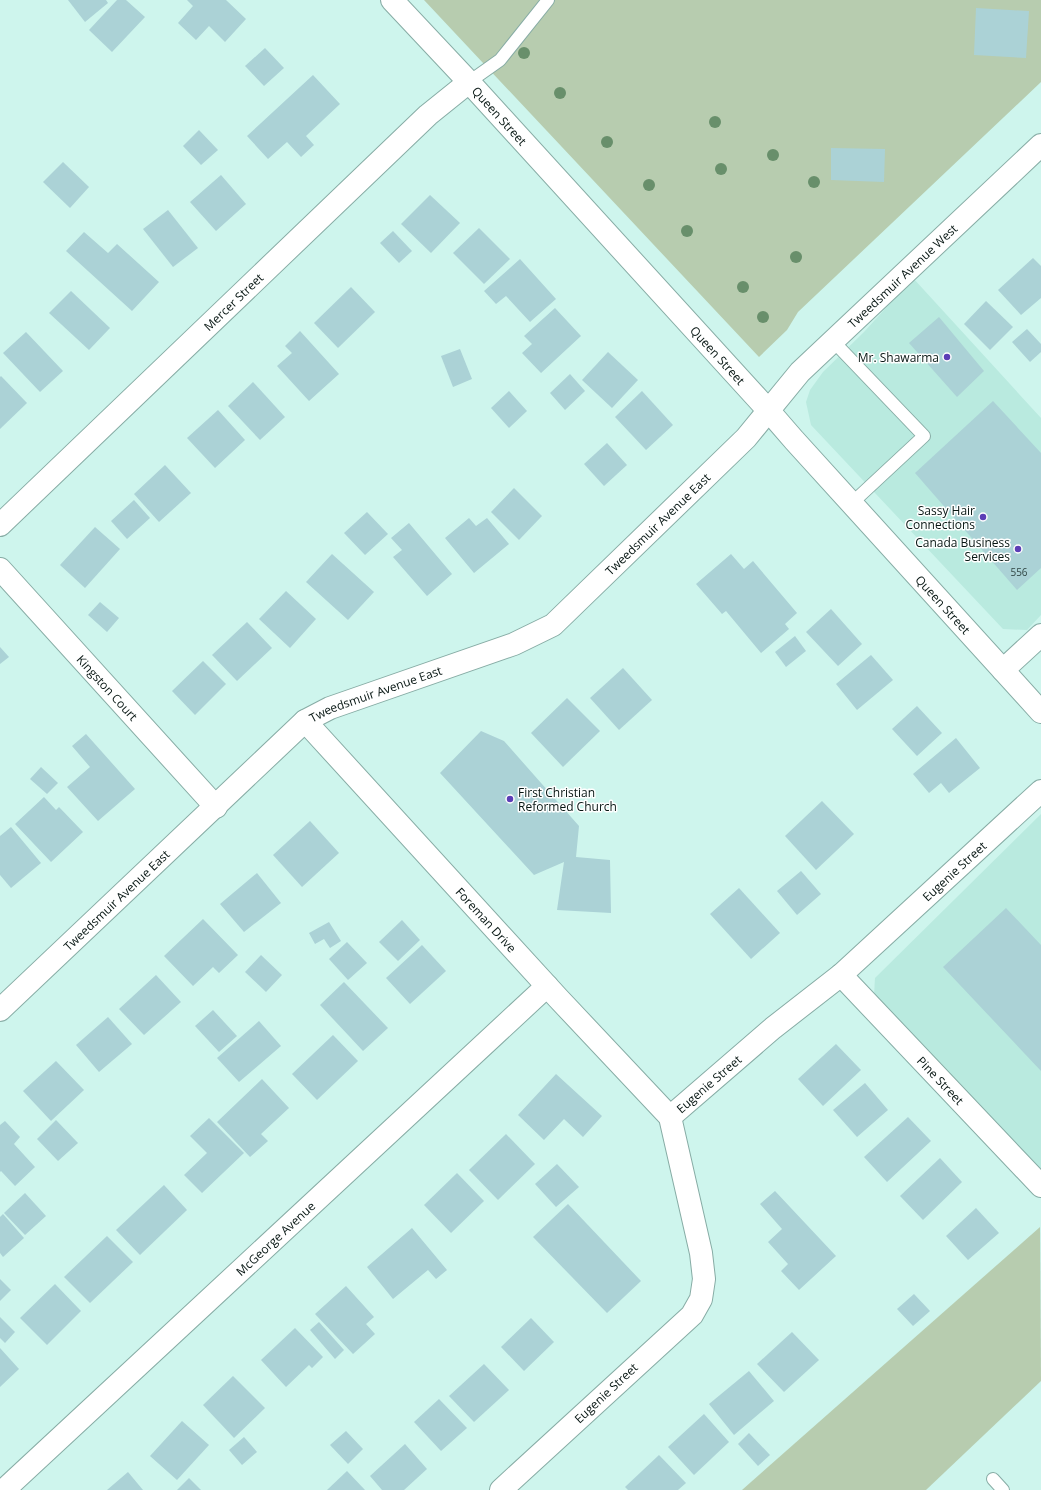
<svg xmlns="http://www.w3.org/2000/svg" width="1041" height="1490" viewBox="0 0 1041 1490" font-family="'Open Sans',sans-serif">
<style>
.built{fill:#b9eadf}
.green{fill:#b7ccaf}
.building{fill:#abd2d6}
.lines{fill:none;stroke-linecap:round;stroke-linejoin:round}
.service-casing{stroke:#87aca5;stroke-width:14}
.minor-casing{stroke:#87aca5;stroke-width:24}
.tertiary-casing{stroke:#87aca5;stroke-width:24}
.secondary-casing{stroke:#87aca5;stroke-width:24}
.service{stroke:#fff;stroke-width:12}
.minor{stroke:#fff;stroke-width:22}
.tertiary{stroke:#fff;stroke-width:22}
.secondary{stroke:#fff;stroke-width:22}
.tree{fill:#688f6b}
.poi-dot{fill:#5c3eb6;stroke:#fff;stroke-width:1.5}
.labels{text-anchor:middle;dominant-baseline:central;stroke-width:3;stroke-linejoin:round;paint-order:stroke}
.number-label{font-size:10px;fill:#304544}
.street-label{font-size:12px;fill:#071613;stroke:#fff}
.poi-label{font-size:12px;fill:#071613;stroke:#fff;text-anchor:end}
</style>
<rect width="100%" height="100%" fill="#cef5ed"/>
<g class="built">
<path d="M913 278 1041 418V615L1027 630 1003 629 811 425 806 402 810 390 823 372 864 332Z"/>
<path d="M1041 814V1177L874 995 875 978Z"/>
</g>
<g class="green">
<path d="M424 0H1041V82L798 312 787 330 759 357Z"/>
<path d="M1040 1227 1041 1381 926 1490H742Z"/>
</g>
<g class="building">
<path d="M68 0H106L108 3 85 22Z"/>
<path d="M117 0H126L145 17 112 52 89 30Z"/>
<path d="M187 0H226L246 19 225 42 209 26 196 40 178 23 193 6Z"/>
<path d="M976 8 1029 11 1026 58 974 55Z"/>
<path d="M265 48 284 68 264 86 245 66Z"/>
<path d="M313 75 340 104 306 136 314 145 301 157 287 142 268 159 247 136Z"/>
<path d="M199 130 218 150 201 165 183 146Z"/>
<path d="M831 148 885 149 884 182 831 180Z"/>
<path d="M63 162 89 187 70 208 43 182Z"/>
<path d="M221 175 246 204 216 231 190 202Z"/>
<path d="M430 195 460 223 431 253 401 224Z"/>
<path d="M168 210 198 248 173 267 143 229Z"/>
<path d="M479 228 510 259 484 284 453 253Z"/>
<path d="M393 231 412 251 399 263 380 243Z"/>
<path d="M84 232 108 253 117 244 159 282 132 311 66 251Z"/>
<path d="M1033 258 1041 266V298L1021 315 998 290Z"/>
<path d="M520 259 556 299 530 322 506 296 496 304 484 291Z"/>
<path d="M351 287 375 312 338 348 314 323Z"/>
<path d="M71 291 110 328 89 350 49 313Z"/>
<path d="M986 301 1013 327 990 350 964 324Z"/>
<path d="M555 308 581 336 541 373 522 353 532 344 524 336Z"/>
<path d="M939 317 984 371 957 397 909 343Z"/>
<path d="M1027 329 1041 344V352L1030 362 1012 342Z"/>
<path d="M300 331 339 374 309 401 277 366 292 353 285 346Z"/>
<path d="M26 332 63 371 40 392 3 353Z"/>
<path d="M460 349 472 379 453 387 441 356Z"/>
<path d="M608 352 638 380 612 408 582 380Z"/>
<path d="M570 374 585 391 565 410 550 393Z"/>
<path d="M1 376 27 403 0 429V377Z"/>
<path d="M253 382 285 417 260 440 228 406Z"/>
<path d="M509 391 527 411 509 428 491 408Z"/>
<path d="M642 391 673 425 646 450 615 417Z"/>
<path d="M993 401 1041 453V568L1017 590 915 473Z"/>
<path d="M218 410 245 440 215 468 187 438Z"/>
<path d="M607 443 627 465 604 486 584 464Z"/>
<path d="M165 465 191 493 159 522 134 494Z"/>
<path d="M514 488 542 516 519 540 491 512Z"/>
<path d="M134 500 150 518 127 539 111 521Z"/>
<path d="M367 512 388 534 365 555 344 533Z"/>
<path d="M469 518 476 526 487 518 509 544 474 573 445 538Z"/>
<path d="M409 523 452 574 427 596 393 557 402 550 391 538Z"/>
<path d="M95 527 120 549 85 588 60 565Z"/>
<path d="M332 554 374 592 348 620 306 582Z"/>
<path d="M731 554 744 569 753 561 797 613 785 624 789 629 761 653 726 611 722 614 696 584Z"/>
<path d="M286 591 316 619 290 648 259 619Z"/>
<path d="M100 602 119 618 107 632 88 615Z"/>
<path d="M831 609 862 644 838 666 806 632Z"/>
<path d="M247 622 272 648 237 681 212 655Z"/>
<path d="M795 636 806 651 786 667 775 652Z"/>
<path d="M0 647 9 657 0 664Z"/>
<path d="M871 655 893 680 857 710 836 684Z"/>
<path d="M203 661 226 684 195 715 172 691Z"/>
<path d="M623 668 652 700 619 730 590 698Z"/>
<path d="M567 698 600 731 563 767 531 733Z"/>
<path d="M917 706 942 733 917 756 892 729Z"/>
<path d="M481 731 504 741 579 826 576 857 610 860 611 913 557 910 564 862 534 875 440 773Z"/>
<path d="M86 734 135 789 98 821 67 787 90 767 72 746Z"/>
<path d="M956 738 980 768 949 793 941 783 929 793 913 774Z"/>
<path d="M41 767 58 783 47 794 30 779Z"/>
<path d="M44 797 56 810 59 807 83 832 51 862 15 824Z"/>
<path d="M822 801 854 834 816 870 785 836Z"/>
<path d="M310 821 339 853 302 887 273 855Z"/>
<path d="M11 827 41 863 11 888 0 875V836Z"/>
<path d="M801 871 821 894 797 915 777 891Z"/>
<path d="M257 873 281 903 244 932 220 904Z"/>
<path d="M739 888 780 933 751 959 710 914Z"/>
<path d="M1006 908 1041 945V1071L943 967Z"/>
<path d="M203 919 238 955 219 973 213 967 193 986 164 956Z"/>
<path d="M402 920 420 940 398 961 379 942Z"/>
<path d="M329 922 341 941 330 948 324 939 315 944 309 933Z"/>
<path d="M347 942 367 963 348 980 329 959Z"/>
<path d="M422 945 446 971 410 1004 386 978Z"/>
<path d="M261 955 282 975 266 992 245 972Z"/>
<path d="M156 975 181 1002 144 1035 119 1009Z"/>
<path d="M344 982 388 1028 363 1051 320 1005Z"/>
<path d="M213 1010 237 1036 219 1052 195 1026Z"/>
<path d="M108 1017 132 1044 99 1072 76 1045Z"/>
<path d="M259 1021 281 1046 239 1082 217 1058Z"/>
<path d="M333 1035 358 1061 317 1100 292 1074Z"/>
<path d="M836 1044 861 1070 823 1106 798 1079Z"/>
<path d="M56 1061 84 1090 51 1121 23 1091Z"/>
<path d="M556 1074 602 1116 583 1137 564 1119 544 1140 518 1115Z"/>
<path d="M262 1079 289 1108 261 1134 268 1141 250 1157 217 1122Z"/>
<path d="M865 1083 888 1110 857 1137 833 1110Z"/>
<path d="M908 1117 931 1141 887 1182 864 1157Z"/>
<path d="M209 1118 244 1153 202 1193 184 1175 207 1153 190 1136Z"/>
<path d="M56 1120 78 1143 58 1161 37 1139Z"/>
<path d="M5 1121 20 1137 14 1144 35 1167 15 1186 1 1171 0 1172V1125Z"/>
<path d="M506 1134 535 1164 498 1200 469 1170Z"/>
<path d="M940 1158 962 1182 923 1220 900 1196Z"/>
<path d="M557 1164 579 1187 556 1207 535 1184Z"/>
<path d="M457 1173 484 1201 451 1233 424 1205Z"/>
<path d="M164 1185 187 1210 140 1255 116 1230Z"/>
<path d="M775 1191 836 1256 799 1290 781 1271 788 1264 768 1242 782 1229 760 1204Z"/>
<path d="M25 1193 46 1216 25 1235 4 1213Z"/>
<path d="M568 1204 641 1281 607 1313 533 1237Z"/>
<path d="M976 1208 999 1233 968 1260 946 1236Z"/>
<path d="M3 1214 24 1238 3 1257 0 1253V1217Z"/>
<path d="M412 1228 447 1270 436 1279 428 1270 393 1299 367 1267Z"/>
<path d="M107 1236 133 1262 90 1303 64 1277Z"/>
<path d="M0 1279 11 1290 0 1301Z"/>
<path d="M55 1284 81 1311 47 1345 20 1318Z"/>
<path d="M346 1286 374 1317 366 1324 375 1334 353 1354 315 1314Z"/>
<path d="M914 1294 930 1311 913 1326 897 1309Z"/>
<path d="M0 1317 15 1332 5 1343 0 1338Z"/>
<path d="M531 1318 554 1342 524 1371 501 1347Z"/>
<path d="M319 1322 344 1350 335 1359 310 1330Z"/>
<path d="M295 1328 323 1357 312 1368 309 1365 286 1387 261 1360Z"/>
<path d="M792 1332 819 1360 784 1392 757 1364Z"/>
<path d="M0 1348 19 1369 0 1387Z"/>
<path d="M484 1364 509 1390 474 1422 449 1396Z"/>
<path d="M749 1371 774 1401 734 1435 709 1404Z"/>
<path d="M233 1376 265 1408 234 1438 203 1405Z"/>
<path d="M439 1399 467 1428 441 1451 414 1422Z"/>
<path d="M704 1414 729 1442 694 1475 668 1447Z"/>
<path d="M182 1421 209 1445 177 1480 150 1456Z"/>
<path d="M346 1431 363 1449 348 1464 330 1445Z"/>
<path d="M749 1433 770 1455 758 1466 738 1444Z"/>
<path d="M244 1437 257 1452 242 1465 229 1450Z"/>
<path d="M405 1444 427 1469 404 1490H382L370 1476Z"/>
<path d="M659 1455 686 1483 678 1490H628L625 1487Z"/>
<path d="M347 1471 365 1490H327Z"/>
<path d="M128 1472 143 1490H107Z"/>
<path d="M189 1478 201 1490H177Z"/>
</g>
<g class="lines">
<g class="service-casing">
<g id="service">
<path d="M469 82 500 60 548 0"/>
<path d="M833 341 924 436 852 503"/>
<path d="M993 1479 1003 1490"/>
</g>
</g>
<g class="minor-casing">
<g id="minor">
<path id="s1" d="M0 525 428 115 469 82"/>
<path id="s2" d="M0 569 216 807"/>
<path d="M1003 670 1041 635"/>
<path id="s3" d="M305 721 558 998 670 1117 701 1253 704 1279 701 1299 692 1315 501 1490"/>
<path id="s4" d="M841 975 1041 1186"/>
<path id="s5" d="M670 1117 773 1028 841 975 1041 791"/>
<path id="s6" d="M4 1490 547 986"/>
</g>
</g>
<g class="tertiary-casing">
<g id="tertiary">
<path id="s7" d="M0 1010 305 721 330 708 514 644 553 625 746 438 800 372 1041 145"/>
</g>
</g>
<g class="secondary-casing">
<g id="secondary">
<path id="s8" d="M392 0 469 82 768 410 794 440 1041 712"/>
</g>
</g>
<use href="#service" class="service"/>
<use href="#minor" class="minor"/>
<use href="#tertiary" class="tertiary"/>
<use href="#secondary" class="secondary"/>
</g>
<g class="tree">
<circle cx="524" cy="53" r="6"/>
<circle cx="560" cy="93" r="6"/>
<circle cx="715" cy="122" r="6"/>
<circle cx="607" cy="142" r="6"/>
<circle cx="773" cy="155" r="6"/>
<circle cx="721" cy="169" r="6"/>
<circle cx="814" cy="182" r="6"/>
<circle cx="649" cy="185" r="6"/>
<circle cx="687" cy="231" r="6"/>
<circle cx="796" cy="257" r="6"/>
<circle cx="743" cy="287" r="6"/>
<circle cx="763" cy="317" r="6"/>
</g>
<g class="poi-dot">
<circle cx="947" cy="357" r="4"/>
<circle cx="983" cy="517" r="4"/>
<circle cx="1018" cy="549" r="4"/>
<circle cx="510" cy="799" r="4"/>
</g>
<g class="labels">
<g class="number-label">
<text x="1019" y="572">556</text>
</g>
<g class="street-label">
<text stroke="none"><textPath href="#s8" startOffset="158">Queen Street</textPath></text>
<text stroke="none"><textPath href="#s7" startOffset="1181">Tweedsmuir Avenue West</textPath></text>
<text stroke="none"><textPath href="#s1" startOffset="323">Mercer Street</textPath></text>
<text stroke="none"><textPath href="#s8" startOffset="482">Queen Street</textPath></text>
<text stroke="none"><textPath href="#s7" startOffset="832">Tweedsmuir Avenue East</textPath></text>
<text stroke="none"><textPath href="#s8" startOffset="818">Queen Street</textPath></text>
<text stroke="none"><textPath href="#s2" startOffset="160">Kingston Court</textPath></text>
<text stroke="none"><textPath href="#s7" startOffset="496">Tweedsmuir Avenue East</textPath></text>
<text stroke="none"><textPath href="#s5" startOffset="376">Eugenie Street</textPath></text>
<text stroke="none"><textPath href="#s7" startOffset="160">Tweedsmuir Avenue East</textPath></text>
<text stroke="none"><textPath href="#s3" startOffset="269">Foreman Drive</textPath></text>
<text stroke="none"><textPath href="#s4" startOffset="145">Pine Street</textPath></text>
<text stroke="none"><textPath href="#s5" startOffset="51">Eugenie Street</textPath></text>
<text stroke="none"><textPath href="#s6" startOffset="370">McGeorge Avenue</textPath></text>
<text transform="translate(606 1393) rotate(-43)">Eugenie Street</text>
</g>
<g class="poi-label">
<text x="939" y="357">Mr. Shawarma</text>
<text x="975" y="510">Sassy Hair<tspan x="975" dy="14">Connections</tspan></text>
<text x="1010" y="542">Canada Business<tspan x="1010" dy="14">Services</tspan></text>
<text x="518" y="792" text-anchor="start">First Christian<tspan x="518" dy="14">Reformed Church</tspan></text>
</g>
</g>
</svg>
